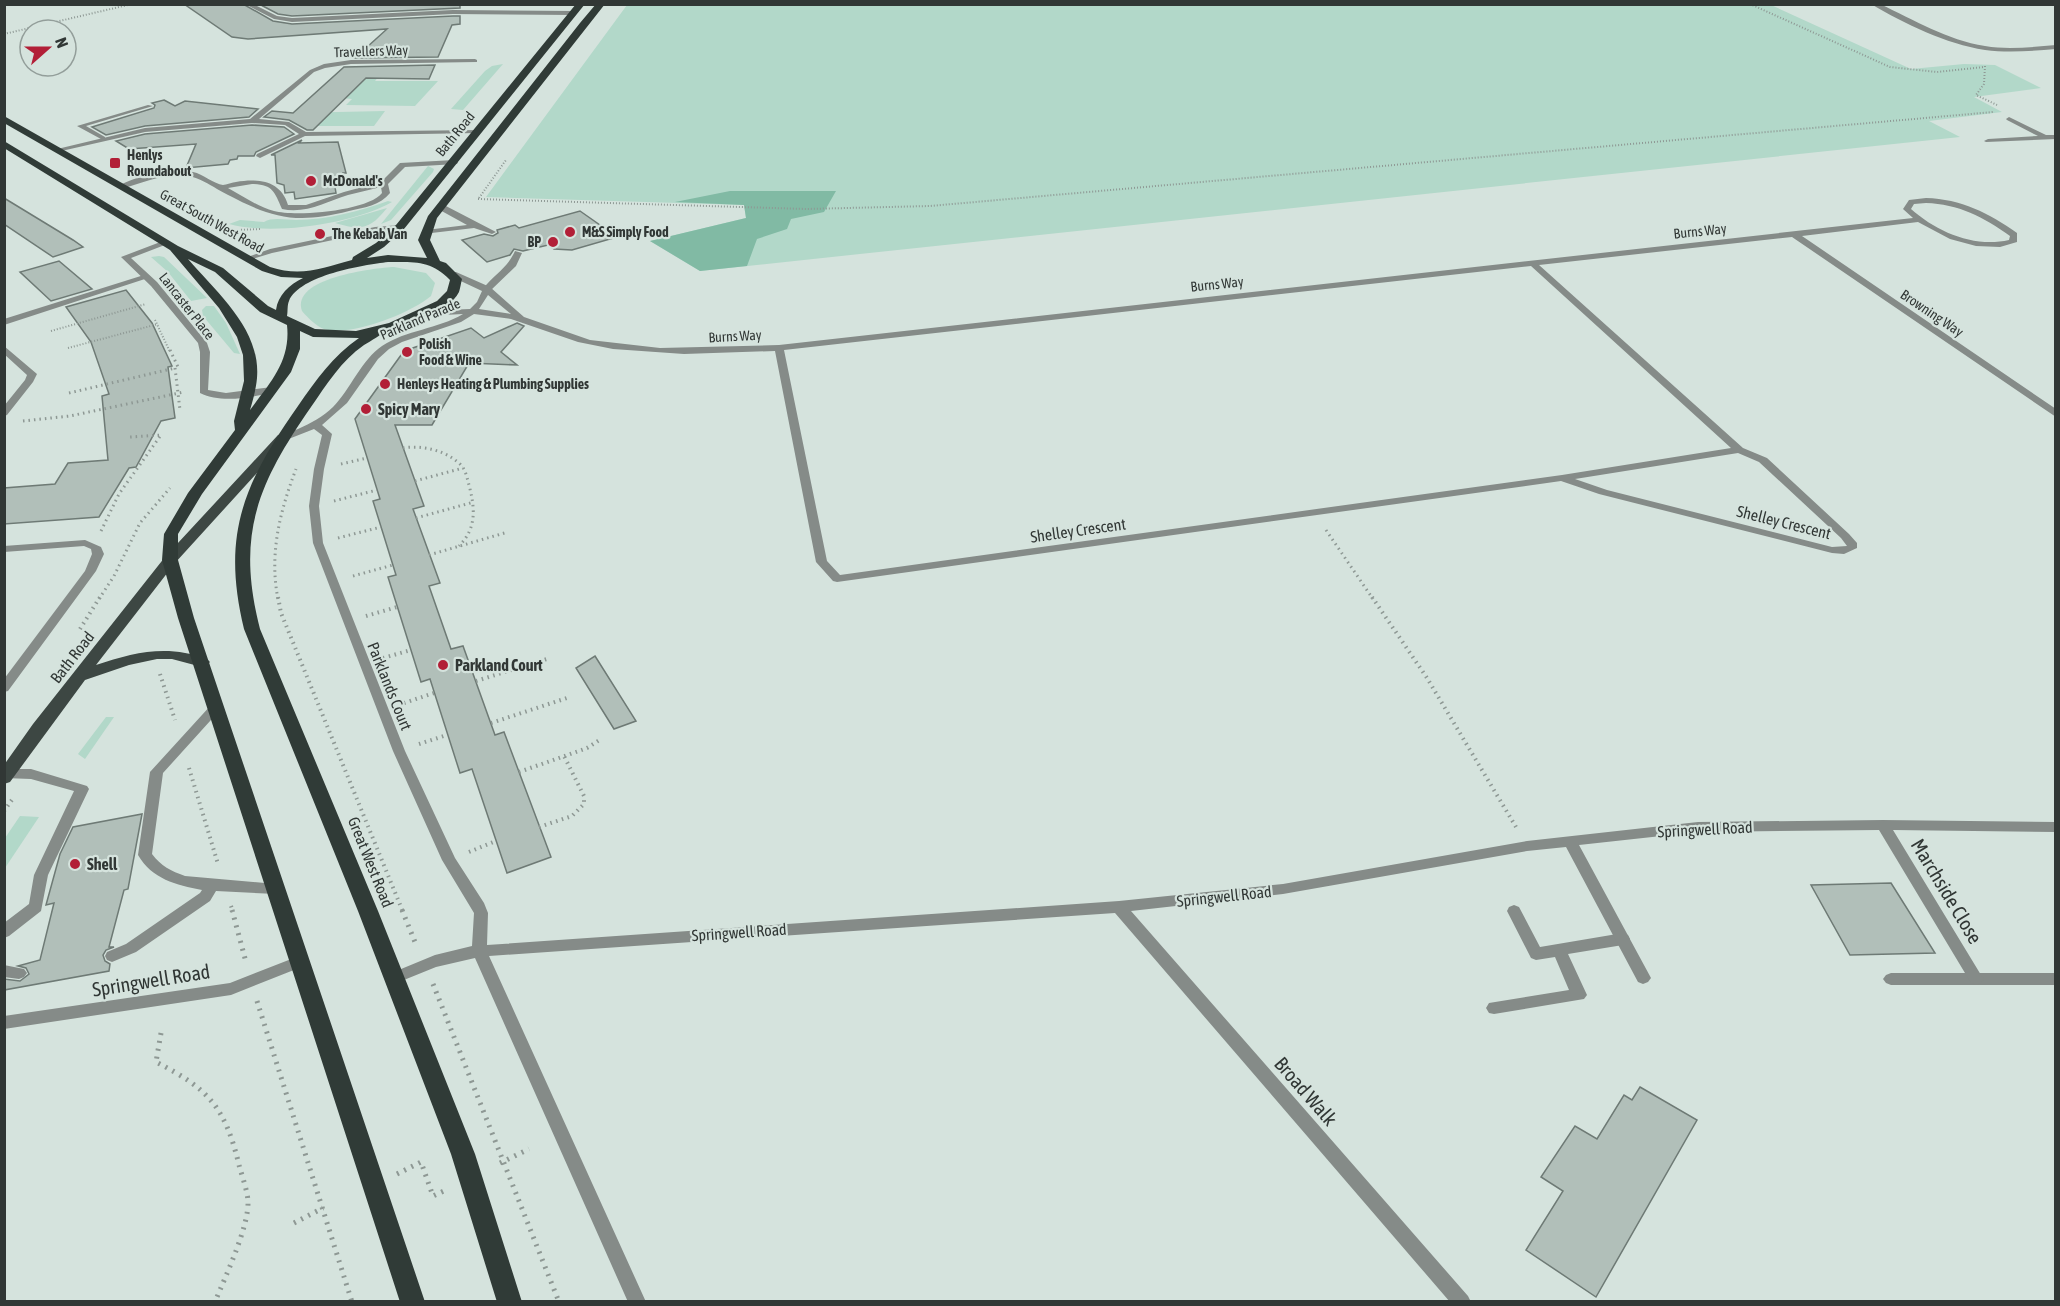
<svg xmlns="http://www.w3.org/2000/svg" width="2060" height="1306" viewBox="0 0 2060 1306" font-family="'Asap Condensed',sans-serif">
<style>
.green{fill:#b2d8c9}
.forest{fill:#81baa4}
.building{fill:#b1bfb9;stroke:#6e7a75;stroke-width:1.5}
.lines{fill:none;stroke-linecap:round;stroke-linejoin:round}
.path-far3{stroke:#8e9894;stroke-width:2;stroke-dasharray:1 2;stroke-linecap:butt}
.path-far2{stroke:#8e9894;stroke-width:3;stroke-dasharray:1.5 4;stroke-linecap:butt}
.path-far1{stroke:#8e9894;stroke-width:4;stroke-dasharray:1.5 4.5;stroke-linecap:butt}
.path{stroke:#8e9894;stroke-width:5;stroke-dasharray:2 6;stroke-linecap:butt}
.service{fill:#858b88;fill-rule:evenodd}
.minor{fill:#858b88;fill-rule:evenodd}
.primary{fill:#3d4743;fill-rule:evenodd}
.trunk{fill:#303b37;fill-rule:evenodd}
.poi-dot{fill:#b21f37;stroke:#d5e3dd;stroke-width:2}
.labels{text-anchor:middle;dominant-baseline:central;stroke-width:4.5;stroke-linejoin:round;paint-order:stroke}
.far-street-label{font-size:14px;fill:#313735;stroke:#d5e3dd}
.far-poi-label{font-size:14px;font-weight:bold;fill:#313735;stroke:#d5e3dd;text-anchor:start}
.poi-label{font-size:16px;font-weight:bold;fill:#313735;stroke:#d5e3dd;text-anchor:start}
.street-label{font-size:16px;fill:#313735;stroke:#d5e3dd}
.near-street-label{font-size:20px;fill:#313735;stroke:#d5e3dd}
</style>
<rect width="100%" height="100%" fill="#d5e3dd"/>
<g class="green">
<path d="M627 5H1771L1911 69 1964 64 1995 65 2041 88 1974 97 2002 112 1929 121 1960 137 700 271 650 241 746 218 744 205 486 197Z"/>
<path d="M503 64 463 110 451 109 485 71 492 66Z"/>
<path d="M372 70H384L375 81H438L415 106 346 105 352 99 342 98Z"/>
<path d="M385 111 374 126H315L291 113Z"/>
<path d="M428 166 434 169 433 172 391 220 381 224Z"/>
<path d="M388 201 392 202C353 224 272 236 229 224L240 220 264 222C272 217 286 220 296 220 326 220 360 211 388 201Z"/>
<path d="M387 208C370 229 362 231 335 223Z"/>
<path d="M159 256 164 257 207 298 191 301 168 272 151 257Z"/>
<path d="M394 267 426 273 435 283 431 296C411 313 351 337 324 329 316 326 308 318 302 311 290 278 374 268 394 267Z"/>
<path d="M206 306H214L226 323 240 354 234 353 203 316 202 310Z"/>
<path d="M106 717H114L85 759 78 754Z"/>
<path d="M20 816 39 817 5 868V838Z"/>
</g>
<path class="forest" d="M730 191H836L824 212 791 219 787 229 757 239 747 266 700 271 650 241 746 218 744 205 675 202Z"/>
<g class="building">
<path d="M184 4H243L273 21 292 24 453 16H460V24L452 25 438 57 355 58 387 29 248 39 232 37Z"/>
<path d="M259 4H460V8L292 16 278 14Z"/>
<path d="M435 65 429 79 366 78 313 130H307L289 120 264 117 272 111 293 113 344 67Z"/>
<path d="M164 100 175 106 185 101 258 109 249 117 145 126 106 135 92 127 154 108 155 105 152 103Z"/>
<path d="M252 125 284 127 294 134 256 152 254 156H238L237 159 230 160 228 164 186 168 196 144 129 149 116 141 145 134Z"/>
<path d="M302 140 299 143 338 142 346 173H343L345 184 335 187 336 193 295 199 294 192 285 193 284 185 277 183 275 155H271Z"/>
<path d="M4 198 73 240 83 247 53 257 4 224Z"/>
<path d="M580 211 617 237 572 250 554 249 548 245 523 251 514 249 510 255 487 262 462 240 484 234 493 236 498 233 497 230 515 225 519 228Z"/>
<path d="M59 261 92 289 51 301 20 272Z"/>
<path d="M126 290 152 323 172 366 168 367 175 418 161 421 136 467 129 468 99 517 4 524V488L55 484 68 463 108 460 102 396 109 394 91 342 66 307Z"/>
<path d="M517 323 524 326 501 352 517 365 469 363 432 425H395L424 506 413 509 440 583 429 586 451 649 463 646 495 735 504 732 551 857 507 873 472 769 460 773 430 679 421 682 388 577 396 575 373 501 380 499 355 419 404 351 471 328 484 338Z"/>
<path d="M595 656 636 721 614 729 576 668Z"/>
<path d="M142 814 128 889 124 890 109 947H114L106 950 103 955 105 961 110 964 109 971 4 990V979L20 981 29 974 26 968 18 966 40 960 54 903 46 905 60 854 73 827Z"/>
<path d="M1891 883 1935 953 1850 955 1811 885Z"/>
<path d="M1640 1087 1697 1120 1596 1297 1526 1250 1563 1191 1541 1177 1575 1126 1597 1139 1624 1095 1632 1100Z"/>
</g>
<g class="lines">
<g class="path-far3">
<path d="M1750 4 1890 67 1937 72 1984 67"/>
<path d="M4 34 132 4"/>
<path d="M1985 66 1984 84 1976 95 1997 105"/>
<path d="M479 198 506 160"/>
<path d="M478 199 806 209 930 206 1993 112"/>
<path d="M238 230 261 229"/>
<path d="M155 320 170 352"/>
<path d="M51 331 146 304"/>
<path d="M68 348 158 324"/>
</g>
<g class="path-far2">
<path d="M170 350 178 367 175 368 180 410"/>
<path d="M69 393 175 368"/>
<path d="M23 421 70 416 184 392"/>
<path d="M403 448C422 445 445 450 460 464 466 470 467 478 469 485 475 508 477 528 459 546"/>
<path d="M341 464 367 458"/>
<path d="M415 481 463 468"/>
<path d="M334 501 377 490"/>
<path d="M416 518 474 502"/>
<path d="M1326 530 1373 599"/>
<path d="M101 531 119 494 161 435 130 437"/>
<path d="M338 538 381 527"/>
<path d="M429 555 508 532"/>
<path d="M353 576 393 565"/>
<path d="M99 599 114 576 140 523 170 488"/>
<path d="M278 599C269 554 280 511 296 469"/>
</g>
<g class="path-far1">
<path d="M278 597 281 613 403 912"/>
<path d="M1372 597 1427 678 1516 827"/>
<path d="M366 616 397 607"/>
<path d="M80 629 100 597"/>
<path d="M383 658 411 650"/>
<path d="M160 674 175 720"/>
<path d="M476 681 547 659"/>
<path d="M404 703 434 693"/>
<path d="M491 723 570 697"/>
<path d="M419 744 447 735"/>
<path d="M189 768 218 864"/>
<path d="M519 772 587 748 601 739"/>
<path d="M4 811 14 797"/>
<path d="M539 827 572 816 584 804V796L564 756"/>
<path d="M469 852 496 841"/>
<path d="M231 906 233 912"/>
</g>
<g class="path">
<path d="M232 910 246 962"/>
<path d="M402 910 417 947"/>
<path d="M433 984 559 1302"/>
<path d="M257 1001 352 1302"/>
<path d="M161 1033 156 1062C209 1089 225 1107 239 1165 242 1176 247 1189 248 1201 249 1227 225 1277 215 1302"/>
<path d="M500 1163 529 1149"/>
<path d="M397 1174 421 1162 433 1196 448 1189"/>
<path d="M294 1223 323 1208"/>
</g>
<g class="service">
<path d="M148 105 153 106 86 126 105 137V139H101L77 126Z"/>
<path d="M454 160 458 162 457 164 405 167 388 184 390 193C381 205 363 208 349 211 291 226 267 216 217 189 209 184 199 178 189 176 166 172 142 183 121 189L117 187C133 176 174 168 193 172 203 174 214 184 223 185 226 185 233 182 236 182 259 178 281 181 288 205H306L344 192 381 182 400 163ZM252 184C273 185 274 191 282 209 306 214 326 202 348 195 359 192 370 190 381 187L382 193C368 211 296 217 274 211 258 207 243 196 228 188Z"/>
<path d="M438 205H444L496 232 492 234 474 228 423 234 422 232 426 230 467 225 438 209Z"/>
<path d="M400 225 404 227 403 229 375 231 272 253 249 260 245 258 270 249 375 227Z"/>
<path d="M515 251 522 253 516 266 490 291H484L483 289C494 274 507 269 515 251Z"/>
<path d="M144 275 151 277 4 325V319Z"/>
<path d="M4 346 37 374 33 382 7 415 4 416V406L25 380 27 375 4 354Z"/>
<path d="M216 703 222 707 220 710 163 773 152 854C161 866 171 871 185 876L276 884 281 885 283 889 281 893 276 894 216 891 210 901 136 952 112 962 107 960 105 956 107 952 126 944 200 893 202 890C176 885 152 879 138 855L150 772 212 704Z"/>
<path d="M8 769H31L87 786 89 789 48 875 41 911 9 936 4 938V923L29 904 34 875 74 791 31 779 4 778V770Z"/>
<path d="M1514 905 1519 907 1540 947 1623 933 1628 935 1630 939 1628 943 1623 945 1568 954 1587 995 1584 999 1494 1014 1489 1013 1486 1008 1489 1003 1569 990 1555 957 1536 960 1531 958 1507 911 1509 907Z"/>
<path d="M4 965 24 969 27 973 24 977 19 979 4 977Z"/>
<path d="M1891 973H2056V985H1891L1886 983 1883 979 1886 975Z"/>
</g>
<g class="minor">
<path d="M245 4H253L277 16 292 18 453 10 574 11 577 13 574 15 453 14 292 22 274 19Z"/>
<path d="M1871 4H1880C1914 20 1947 40 1985 46 2008 50 2032 47 2056 45V49C2032 51 2008 53 1985 50 1946 44 1905 24 1871 4Z"/>
<path d="M475 59 477 60V62L351 64 325 68 314 72 259 119 289 122 306 132 480 130V132L478 133 305 136 260 158 256 156 257 154 299 134 285 125 252 123 145 132 57 152 53 150 145 128 250 119 310 70 324 64 351 60Z"/>
<path d="M2009 117 2046 135H2056V139L1986 142 1984 141 1988 139 2038 136 2007 120 2006 119Z"/>
<path d="M1926 198C1961 199 1989 213 2017 233V242L2000 247 1976 246 1950 239 1918 222 1802 236 2056 409V417L1792 237 1539 265 1743 448 1767 458 1849 534 1857 543V548L1844 554 1832 553 1599 494 1561 481 837 582 833 581 816 562 775 351 684 354 613 349 578 342 511 319 474 314 461 322 402 342 389 349 378 359 347 403 322 425 332 434 324 469 319 506 323 543 405 751 455 858 484 903 488 913 487 945 1119 901 1283 884 1527 841 1698 822 1883 820 2056 822V832L1893 830 1981 975 1984 979 1981 983 1976 985 1971 983 1879 830 1698 832 1579 845 1651 978 1648 982 1643 984 1638 982 1566 847 1527 851 1283 894 1131 911 1468 1296 1471 1302H1450L1115 913 489 956 646 1302H628L475 958 436 967 394 984 389 982 386 978 389 974 435 955 472 946 474 913 442 860 393 751 313 543 309 506 314 469 322 435 314 429 286 440 282 441 277 438C283 433 291 432 298 429 311 423 323 417 333 407 350 390 362 359 382 346 406 330 438 329 463 314L424 316 420 313 421 311 470 309 477 302 482 291 450 276V272H456L490 287 524 317 590 340 660 348 779 345 1913 218 1903 209 1909 200ZM1926 203C1958 204 1984 217 2010 236L2009 240C1974 248 1937 232 1911 209L1914 204ZM1531 266 1731 448 1562 475 840 575 827 561 784 350ZM488 295 511 314 479 309ZM1738 453 1759 462 1841 538 1847 546 1832 547 1607 490 1575 479Z"/>
<path d="M163 241 170 243 131 258 157 282 207 343 210 352 208 390 226 393 272 387 277 390 275 392C252 397 222 404 200 393V352L198 343 151 286 121 257Z"/>
<path d="M85 540 101 547 104 554 96 571 8 691 4 692V679L85 571 92 554 91 549 84 546 4 552V546Z"/>
<path d="M299 956 304 958 306 962 304 966 231 995 4 1029V1016L230 983Z"/>
</g>
<path class="primary" d="M282 434 286 435 288 438 286 441 175 563 96 665C134 652 168 644 207 659L210 662 207 665 202 667 172 659H157L129 665 85 680 10 782 4 784V765L33 724 165 557 278 435Z"/>
<path class="trunk" d="M576 4H585L404 229 384 247 367 258 388 255 427 258 418 240 428 216 580 23 596 4H605L437 218 430 240 440 261 446 263 462 279C461 283 460 289 459 292 449 312 407 324 388 331 380 334 372 341 364 345 341 361 327 384 311 407 257 485 236 535 260 629L378 911 475 1154 522 1302H497L451 1154 358 911 244 629C221 534 244 483 298 406 316 380 333 356 359 338L313 337 300 331V349L291 372 202 494 178 534V560L194 618 425 1302H400L178 618 162 560 164 534 188 493 235 430 234 421 244 381 243 355 237 337 219 308 170 250 4 148V141L178 246 223 268 268 306 276 310C278 295 289 285 303 278L281 277 262 271 4 123V116L270 267C301 277 323 268 352 260L353 257 376 243 396 225ZM188 259 215 272 260 312 287 325C291 361 270 383 250 410 253 400 256 389 257 378 261 329 217 293 188 259ZM388 262C414 262 431 260 450 280L447 291 437 301 389 323 356 331 315 329 287 316C288 312 287 305 289 301 300 275 363 265 388 262Z"/>
</g>
<g class="poi-dot">
<rect x="109" y="157" width="12" height="12" rx="3"/>
<circle cx="311" cy="181" r="6"/>
<circle cx="570" cy="232" r="6"/>
<circle cx="320" cy="234" r="6"/>
<circle cx="553" cy="242" r="6"/>
<circle cx="407" cy="352" r="6"/>
<circle cx="385" cy="384" r="6"/>
<circle cx="366" cy="409" r="6"/>
<circle cx="443" cy="665" r="6"/>
<circle cx="75" cy="864" r="6"/>
</g>
<g class="labels">
<g class="far-street-label">
<text transform="translate(371 51) rotate(-2)">Travellers Way</text>
<text transform="translate(455 134) rotate(-51)">Bath Road</text>
<text transform="translate(212 221) rotate(29)">Great South West Road</text>
<text transform="translate(1700 231) rotate(-6)">Burns Way</text>
<text transform="translate(1217 284) rotate(-6)">Burns Way</text>
<text transform="translate(187 306) rotate(52)">Lancaster Place</text>
<text transform="translate(1932 313) rotate(34)">Browning Way</text>
<text transform="translate(420 319) rotate(-23)">Parkland Parade</text>
<text transform="translate(735 336) rotate(-3)">Burns Way</text>
</g>
<g class="far-poi-label">
<text x="127" y="155">Henlys<tspan x="127" dy="16">Roundabout</tspan></text>
<text x="323" y="181">McDonald's</text>
<text x="582" y="232">M&amp;S Simply Food</text>
<text x="332" y="234">The Kebab Van</text>
<text x="541" y="242" text-anchor="end">BP</text>
<text x="419" y="344">Polish<tspan x="419" dy="16">Food &amp; Wine</tspan></text>
<text x="397" y="384">Henleys Heating &amp; Plumbing Supplies</text>
</g>
<g class="poi-label">
<text x="378" y="409">Spicy Mary</text>
<text x="455" y="665">Parkland Court</text>
<text x="87" y="864">Shell</text>
</g>
<g class="street-label">
<text transform="translate(1784 522) rotate(14)">Shelley Crescent</text>
<text transform="translate(1078 530) rotate(-8)">Shelley Crescent</text>
<text transform="translate(72 657) rotate(-52)">Bath Road</text>
<text transform="translate(390 686) rotate(68)">Parklands Court</text>
<text transform="translate(1705 829) rotate(-3)">Springwell Road</text>
<text transform="translate(371 862) rotate(68)">Great West Road</text>
<text transform="translate(1224 896) rotate(-6)">Springwell Road</text>
<text transform="translate(739 932) rotate(-4)">Springwell Road</text>
</g>
<g class="near-street-label">
<text transform="translate(1947 891) rotate(59)">Marchside Close</text>
<text transform="translate(151 980) rotate(-9)">Springwell Road</text>
<text transform="translate(1306 1091) rotate(49)">Broad Walk</text>
</g>
</g>
<rect width="2060" height="1306" fill="none" stroke="#313735" stroke-width="12"/>
<g transform="translate(48 48) rotate(69)"><circle r="28" fill="#d5e3dd" stroke="#939e9a" stroke-width="1.5"/>
<path d="M0-4.5L10 22L0 15L-10 22Z" fill="#b21f37"/>
<text y="-9" font-size="16" font-weight="bold" text-anchor="middle" fill="#313735">N</text>
</g>
</svg>
